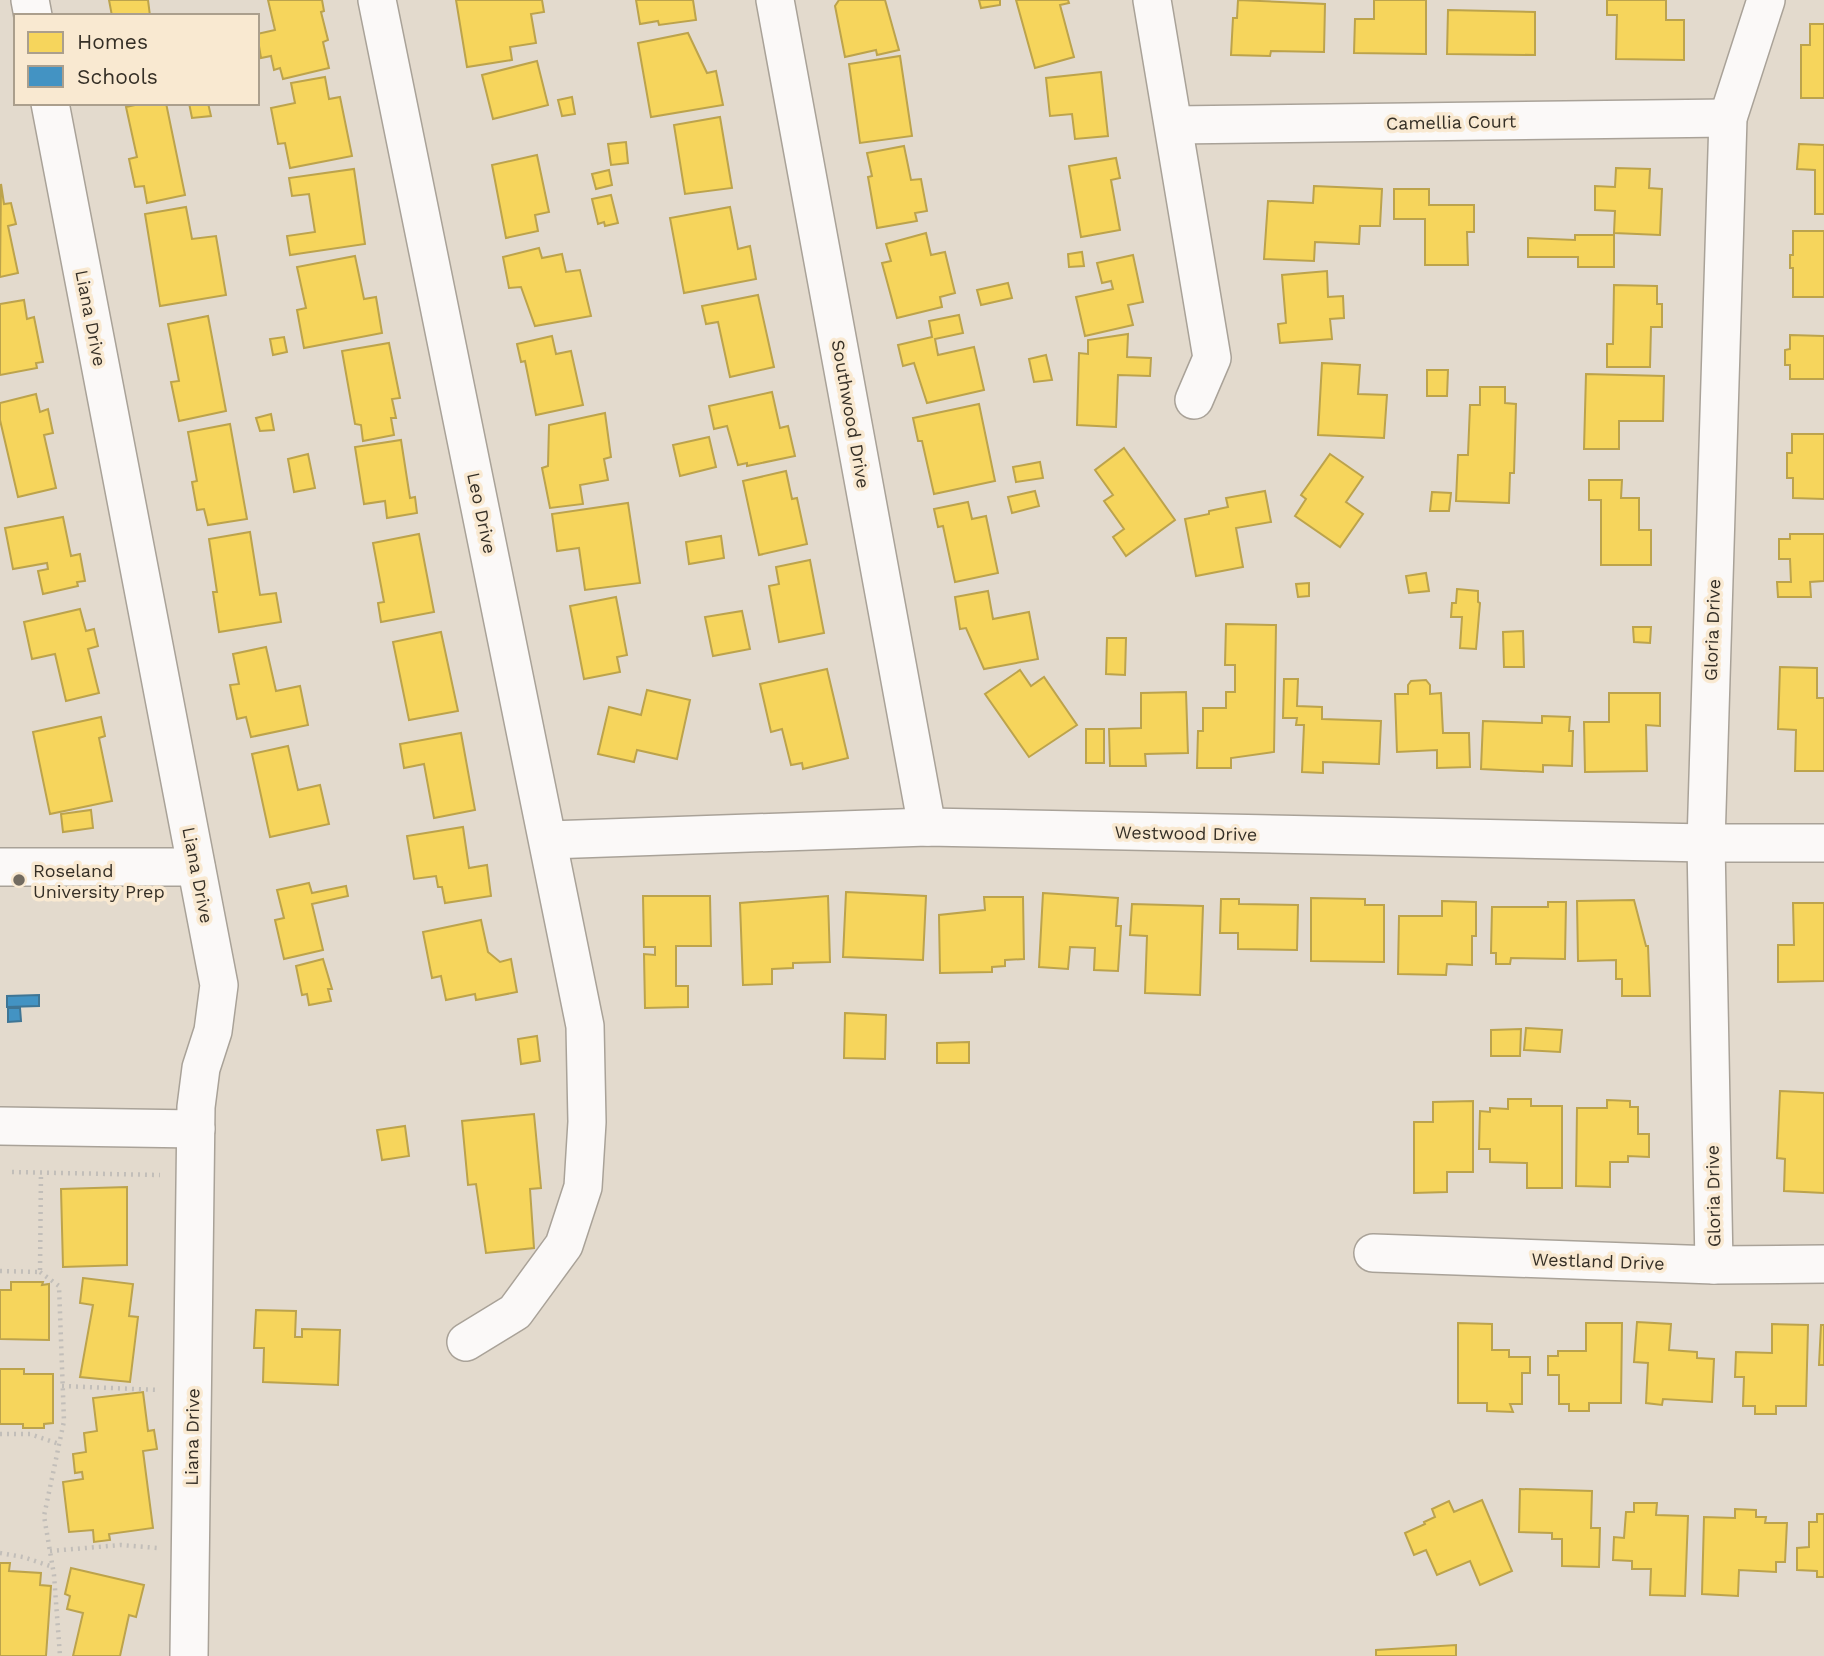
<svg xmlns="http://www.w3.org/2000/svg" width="1824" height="1656" viewBox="0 0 1824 1656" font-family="'Work Sans',sans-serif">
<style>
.homes{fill:#f6d55c;stroke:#bca34c;stroke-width:2}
.schools{fill:#4393c3;stroke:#3f7594;stroke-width:2}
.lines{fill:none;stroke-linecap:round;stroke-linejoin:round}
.minor-casing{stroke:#a9a298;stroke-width:40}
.path{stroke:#c2beb9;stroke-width:4.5;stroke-dasharray:2 5;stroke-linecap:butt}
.minor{stroke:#fbf9f8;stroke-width:37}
.poi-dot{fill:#726b60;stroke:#f9e9d1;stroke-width:2.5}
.labels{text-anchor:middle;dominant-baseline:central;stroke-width:7;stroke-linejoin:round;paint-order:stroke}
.street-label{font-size:18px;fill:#352f26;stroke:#f9e9d1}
.poi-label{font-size:18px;fill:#352f26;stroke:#f9e9d1;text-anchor:start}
</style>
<rect width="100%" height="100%" fill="#e3dacd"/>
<g class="homes">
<path d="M109 0H148L150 16H112Z"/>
<path d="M268 0H322L324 11 321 12 328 40 323 42 329 68 283 79 280 68 274 70 271 56 261 58 257 34 275 30Z"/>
<path d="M456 0H542L544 12 531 14 536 43 510 47 512 60 467 67Z"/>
<path d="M636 0H693L696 20 659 25 658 21 640 24Z"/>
<path d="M839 0H885L899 50 877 55 876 50 845 57 835 6Z"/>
<path d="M979 0H1000V5L981 8Z"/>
<path d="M1016 0H1068L1069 3 1060 5 1074 57 1035 68Z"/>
<path d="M1238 0 1325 4 1324 52 1271 51 1270 56 1231 55 1233 18H1237Z"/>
<path d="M1374 0H1426V54L1354 53 1355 19H1374Z"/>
<path d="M1607 0H1666V20H1684V60L1616 59 1617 15H1607Z"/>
<path d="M1448 10 1535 12V55L1447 54Z"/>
<path d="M1810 24H1824V98H1801V45H1810Z"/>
<path d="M688 33 707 73 716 71 723 105 651 117 638 43Z"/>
<path d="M900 56 912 136 860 143 849 64Z"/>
<path d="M537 61 548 105 493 119 482 75Z"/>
<path d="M1101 72 1108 136 1075 139 1072 114 1050 116 1046 78Z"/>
<path d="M325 77 329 99 340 97 352 156 290 168 285 143 278 144 271 108 295 103 291 83Z"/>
<path d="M572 97 575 114 562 116 558 100Z"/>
<path d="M144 103H166L185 195 147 203 144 186 135 187 129 159 137 157 126 107Z"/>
<path d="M189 103H208L211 116 192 118Z"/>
<path d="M720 117 732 188 685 194 674 125Z"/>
<path d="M626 142 628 163 611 165 608 144Z"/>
<path d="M1799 144 1824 145V214H1815V170L1797 169Z"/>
<path d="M904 146 911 180 921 179 927 211 915 213 917 221 877 228 868 177 872 176 867 153Z"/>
<path d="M537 155 549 212 535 215 538 231 506 238 492 165Z"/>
<path d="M1116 158 1120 178 1111 180 1120 230 1081 237 1069 166Z"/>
<path d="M1616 168 1650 169 1649 188 1662 189 1660 235 1614 233 1615 211 1595 210V186L1615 187Z"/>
<path d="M354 169 365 244 290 255 287 236 315 232 309 194 292 196 289 178Z"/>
<path d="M609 170 612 185 596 189 592 174Z"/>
<path d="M1 184 4 204 11 203 16 224 8 226 18 273 0 277Z"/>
<path d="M1314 186 1382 189 1380 226H1360L1359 244 1315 242 1314 261 1264 259 1268 201 1313 203Z"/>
<path d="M1394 189H1429V205H1474V232H1467L1468 265H1425V219H1394Z"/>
<path d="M611 195 618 223 605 226 604 222 598 224 592 199Z"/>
<path d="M186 207 192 239 216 236 226 295 160 306 145 214Z"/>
<path d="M730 207 738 249 750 246 756 279 684 293 670 218Z"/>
<path d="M1793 231H1824V297H1793V268H1790V255H1793Z"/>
<path d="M926 233 931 255 945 252 955 293 940 297 942 307 897 318 882 263 891 261 886 244Z"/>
<path d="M1575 235H1614V267H1578V257H1528V238L1575 240Z"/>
<path d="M539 248 542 258 562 254 566 272 580 270 591 316 535 326 521 287 509 288 503 257Z"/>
<path d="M1082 252 1084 266 1069 267 1068 254Z"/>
<path d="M1133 255 1143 302 1128 305 1133 325 1085 336 1076 297 1113 289 1111 281 1102 283 1097 263Z"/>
<path d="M355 256 364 299 376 297 382 333 304 348 297 310 306 308 297 267Z"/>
<path d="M1327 271 1328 297 1343 296 1344 318 1330 319 1332 339 1280 343 1278 324 1286 323 1282 275Z"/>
<path d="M1008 283 1012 298 981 305 977 290Z"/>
<path d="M1614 285 1657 286V304H1662V327H1651L1650 367H1607V344H1613Z"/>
<path d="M758 295 774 367 730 377 718 322 706 324 702 306Z"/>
<path d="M24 300 27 319 34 317 43 362 36 363 37 368 0 375V304Z"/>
<path d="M959 315 963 333 935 339 938 355 974 347 984 390 927 403 914 363 903 366 898 345 932 337 929 321Z"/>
<path d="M208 316 226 411 179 421 171 382 179 381 168 324Z"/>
<path d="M1128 334 1127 357 1151 358 1150 376 1118 375 1116 427 1077 425 1079 353 1088 354V340Z"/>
<path d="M1790 335 1824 336V379H1790V365H1785V350L1790 349Z"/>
<path d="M552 336 556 354 571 351 583 405 536 415 525 361 521 362 517 344Z"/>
<path d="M284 337 287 352 273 355 270 339Z"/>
<path d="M389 343 400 398 392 399 396 418H391L394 435 363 441 361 425 355 424 342 351Z"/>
<path d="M1046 355 1052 380 1034 382 1029 359Z"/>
<path d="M1322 363 1360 365 1358 394 1387 395 1384 438 1318 435Z"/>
<path d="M1427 370H1448L1447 396H1427Z"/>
<path d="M1586 374 1664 376 1663 421H1619V449H1584Z"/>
<path d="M1480 387H1505V403L1516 404 1514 473H1510L1509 503 1456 501 1458 455H1468L1470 405H1480Z"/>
<path d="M772 392 780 428 788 426 795 456 747 466V463L738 465 727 426 714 429 709 406Z"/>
<path d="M36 394 40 412 48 409 53 433 44 435 56 488 18 497 0 420V403Z"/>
<path d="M979 404 995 481 934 494 922 441H918L913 418Z"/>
<path d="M605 413 611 457 604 459 608 480 580 485 583 504 550 508 542 468 548 466 549 425Z"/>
<path d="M271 414 274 430 260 431 256 418Z"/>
<path d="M230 424 247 519 208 525 204 509 197 510 192 482 197 481 188 432Z"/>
<path d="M1792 434H1824V499L1793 498V478H1787V453H1792Z"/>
<path d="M709 437 716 467 680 476 673 445Z"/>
<path d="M401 440 410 498 415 497 417 513 387 518 385 501 364 504 355 447Z"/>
<path d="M1124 448 1175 520 1126 556 1113 537 1124 529 1104 501 1113 495 1095 470Z"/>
<path d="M308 454 315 488 294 492 288 459Z"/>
<path d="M1330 454 1363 477 1346 502 1363 514 1340 547 1295 516 1306 499 1301 495Z"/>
<path d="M1040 462 1043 478 1016 482 1013 467Z"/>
<path d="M786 471 792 499 797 498 807 544 759 555 743 481Z"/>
<path d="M1589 480H1622L1621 498H1639V530H1651V565H1601V500H1589Z"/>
<path d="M1035 491 1039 506 1012 513 1008 497Z"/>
<path d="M1265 491 1271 522 1236 528 1243 567 1196 576 1185 519 1209 514V511L1228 507 1226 498Z"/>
<path d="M1432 492 1451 493 1449 511H1430Z"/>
<path d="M968 502 972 519 986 516 998 573 955 582 943 526 938 527 934 509Z"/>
<path d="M628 503 640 583 585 590 579 548 557 551 552 514Z"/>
<path d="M63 517 71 556 80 554 85 581 77 582 78 586 43 594 38 571 48 569 47 563 13 569 5 528Z"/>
<path d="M250 532 260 595 276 593 281 622 219 632 213 592H217L209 539Z"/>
<path d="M419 534 434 612 381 622 378 603 384 602 373 543Z"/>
<path d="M1790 534H1824V581L1810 582 1811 597H1778L1777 582H1791L1790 559H1779V539H1790Z"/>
<path d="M721 536 724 558 689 564 686 542Z"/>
<path d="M810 560 824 633 779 642 769 586 779 584 776 567Z"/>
<path d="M1426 573 1429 591 1409 593 1406 576Z"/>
<path d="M1309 583V596L1298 597 1296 584Z"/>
<path d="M1457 589 1478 591V602L1480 603 1476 649 1460 648 1462 617H1451L1452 603H1456Z"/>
<path d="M988 591 993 619 1029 612 1038 659 984 669 966 628 960 629 955 597Z"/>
<path d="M616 597 627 655 617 657 620 672 584 679 570 606Z"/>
<path d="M80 609 86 631 94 629 98 646 88 649 99 693 66 701 55 654 32 659 24 622Z"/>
<path d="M742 611 750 649 713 656 705 617Z"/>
<path d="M1226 624 1276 625 1274 752 1231 758V768H1197L1198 731H1203V708H1226V692H1235V665H1225Z"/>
<path d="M1633 627H1651L1650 643 1634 642Z"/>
<path d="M1523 631 1524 667H1504L1503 632Z"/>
<path d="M441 632 458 711 409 720 393 642Z"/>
<path d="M1107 638H1126L1125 675 1106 674Z"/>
<path d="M266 647 276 691 300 686 308 725 251 737 246 717 237 719 230 685 239 684 233 654Z"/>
<path d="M1780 667 1817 668V698H1824V771H1795L1796 730 1778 729Z"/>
<path d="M827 669 848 758 803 769 802 763 791 765 782 729 771 732 760 684Z"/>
<path d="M1020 670 1031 686 1044 677 1077 725 1029 757 985 694Z"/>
<path d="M1284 679H1298L1297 706 1322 707V719L1381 721 1379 764 1323 762V773L1302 772 1304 725H1296L1297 718H1283Z"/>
<path d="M1426 680 1430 685V694L1441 693 1443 733H1469L1470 767 1437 768V750L1397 752 1395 694H1408V685L1411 681Z"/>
<path d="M647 690 690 700 677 759 637 750 634 762 598 754 609 707 641 715Z"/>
<path d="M1186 692 1188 753 1145 754 1146 766H1110L1109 729 1141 728V693Z"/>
<path d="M1609 693H1660V726L1646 725 1647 771 1585 772 1584 722H1609Z"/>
<path d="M1542 716 1570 717 1569 731H1573L1572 766 1543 765V772L1481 769 1483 721 1542 723Z"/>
<path d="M101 717 105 736 99 738 112 801 50 814 33 732Z"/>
<rect x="1086" y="729" width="18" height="34"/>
<path d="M461 733 475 810 434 818 424 764 404 768 400 744Z"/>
<path d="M288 746 298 790 320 785 329 824 270 837 252 754Z"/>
<path d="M91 810 93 828 63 832 61 814Z"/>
<path d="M463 827 469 868 487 865 491 896 445 903 442 887H438L436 876 414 879 407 836Z"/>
<path d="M309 883 312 893 346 886 348 896 312 904 323 950 284 959 275 920 284 918 277 890Z"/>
<path d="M846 892 926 896 923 960 843 957Z"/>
<path d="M1043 893 1118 898 1116 926H1121L1118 971 1094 970 1095 948 1070 947 1068 969 1039 967Z"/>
<path d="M643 896H710L711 946H676V986H688V1007L645 1008 644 954 655 955V947H644Z"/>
<path d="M828 896 830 962 793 963V968L772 969V984L743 985 740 903Z"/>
<path d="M984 897H1023L1024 959 1005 960V966L992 967V972L940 973 939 915 985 910Z"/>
<path d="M1311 898 1365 899V905H1384V962L1311 961Z"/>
<path d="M1221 899H1239V904L1298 905 1297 950 1238 949V933H1220Z"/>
<path d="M1634 900 1646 946H1648L1650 996H1622V979H1616V960L1578 961 1577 901Z"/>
<path d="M1442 901 1476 902V936H1472V965L1447 964 1446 975 1398 974 1399 916H1442Z"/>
<path d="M1548 902H1566L1565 959 1511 958 1510 964H1496V953H1491L1492 907H1548Z"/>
<path d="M1793 903H1824V981L1778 982V945H1794Z"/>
<path d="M1132 904 1203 906 1200 995 1145 993 1147 936 1130 935Z"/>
<path d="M481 920 488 952 500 962 511 959 517 992 476 1000 475 994 446 1000 441 976 432 978 423 932Z"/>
<path d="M323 959 332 989H328L331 1001 309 1005 307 994 302 995 296 966Z"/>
<path d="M845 1013 886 1015 885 1059 844 1058Z"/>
<path d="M1526 1028 1562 1030 1560 1052 1524 1050Z"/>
<path d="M1521 1029 1520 1056H1491V1030Z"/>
<path d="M537 1036 540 1061 521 1064 518 1039Z"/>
<path d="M969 1042V1063H937V1043Z"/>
<path d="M1780 1091 1824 1093V1193L1784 1191 1785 1159 1777 1158Z"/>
<path d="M1508 1099H1531V1106H1562V1188H1527V1163L1490 1162V1149H1479L1480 1111 1490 1112V1108L1508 1109Z"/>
<path d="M1607 1100 1630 1101V1107H1638V1134H1649V1157L1628 1156V1162H1610V1187L1576 1186 1577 1108H1607Z"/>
<path d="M1473 1101V1172H1447V1192L1414 1193V1122H1433V1102Z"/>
<path d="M534 1114 541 1188 530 1189 534 1248 486 1253 476 1184 468 1185 462 1121Z"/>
<path d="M405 1126 409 1156 382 1160 377 1130Z"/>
<path d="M127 1187V1265L63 1267 61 1189Z"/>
<path d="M83 1278 133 1284 129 1316 138 1317 130 1382 80 1377 93 1305 80 1303Z"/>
<path d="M11 1282H43L42 1285 49 1284V1340L0 1339V1290H11Z"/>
<path d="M256 1310 296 1311 295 1337H302V1329L340 1330 338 1385 263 1382 264 1348H254Z"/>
<path d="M1637 1322 1671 1324 1669 1350 1697 1352V1358L1714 1359 1712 1402 1663 1399 1662 1405 1646 1403 1648 1363 1634 1362Z"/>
<path d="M1458 1323 1492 1324V1350H1509V1357H1530V1373H1522V1404H1510L1513 1412 1487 1411V1403H1458Z"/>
<path d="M1586 1323H1622L1621 1403H1589V1411H1569V1404H1559V1375H1548V1356H1558V1351H1586Z"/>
<path d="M1772 1324 1808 1325 1806 1406H1776V1414H1755V1406H1743L1744 1377H1735L1736 1352 1772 1353Z"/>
<path d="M1821 1325H1824V1365H1819Z"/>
<path d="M0 1369H24V1374H53V1423L44 1424V1428H23V1424H0Z"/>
<path d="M143 1392 148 1431 154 1430 157 1449 143 1451 153 1528 109 1534 110 1540 94 1542 93 1530 69 1532 63 1482 83 1479 82 1472 75 1473 73 1454 86 1452 84 1433 97 1431 93 1398Z"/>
<path d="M1520 1489 1592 1491 1591 1528H1600L1599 1567 1562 1566V1539H1552V1533L1519 1532Z"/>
<path d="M1482 1500 1512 1571 1480 1585 1470 1561 1437 1575 1426 1550 1414 1555 1405 1533 1425 1524 1424 1522 1435 1517 1432 1509 1449 1501 1454 1512Z"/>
<path d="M1634 1503H1657L1656 1515 1688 1516 1685 1596 1650 1595 1651 1569H1632V1561L1613 1560 1614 1537 1624 1538 1626 1512H1634Z"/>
<path d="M1735 1509 1756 1510V1517H1766L1765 1523H1787L1785 1562H1776V1572L1739 1570 1738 1596 1702 1594 1704 1517 1735 1518Z"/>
<path d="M1817 1514H1824V1577H1817V1571L1797 1570V1548L1809 1547V1522H1817Z"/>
<path d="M0 1563H10L9 1571 41 1573 40 1585 51 1586 46 1656H0Z"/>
<path d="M71 1568 144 1585 136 1617 129 1615 120 1656H73L83 1613 67 1609 70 1596 65 1594Z"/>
<path d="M1456 1645V1656H1376V1650Z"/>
</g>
<g class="schools">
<path d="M39 995V1006L7 1007V996Z"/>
<path d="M8 1008H20L21 1021 8 1022Z"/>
</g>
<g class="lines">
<g class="minor-casing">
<g id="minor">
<path d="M30 0 33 16"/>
<path d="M377 0 585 1026 587 1122 583 1187 564 1245 515 1312 466 1342"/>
<path d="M775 0 927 827"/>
<path d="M1152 0 1212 358 1194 400"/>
<path d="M50 103 219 985 213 1031 201 1068 196 1107 189 1656"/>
<path d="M1174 125 1728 118"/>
<path d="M549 840 927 827 1706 843H1824"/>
<path d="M0 867H196"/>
<path d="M0 1126 196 1129"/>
<path d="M1373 1253 1714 1265 1824 1264"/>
<path d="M1714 1265 1706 843 1728 118 1766 0"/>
</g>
</g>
<g class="path">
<path d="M12 1172 160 1175"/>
<path d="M0 1271 40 1272 41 1172"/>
<path d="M40 1272 59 1286 64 1421 44 1516 54 1575 60 1656"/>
<path d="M62 1386 159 1390"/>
<path d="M0 1434H30L59 1444"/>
<path d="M50 1551 121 1545 158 1548"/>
<path d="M0 1553 23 1557 53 1567"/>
</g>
<use href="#minor" class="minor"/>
</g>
<circle class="poi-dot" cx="19" cy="880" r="7"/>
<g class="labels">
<g class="street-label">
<text transform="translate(1451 122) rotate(-1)">Camellia Court</text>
<text transform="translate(91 318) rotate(79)">Liana Drive</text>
<text transform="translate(851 414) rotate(80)">Southwood Drive</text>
<text transform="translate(482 513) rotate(78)">Leo Drive</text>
<text transform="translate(1712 630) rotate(-88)">Gloria Drive</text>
<text transform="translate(1186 833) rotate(1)">Westwood Drive</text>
<text transform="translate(198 875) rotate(79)">Liana Drive</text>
<text transform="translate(1713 1196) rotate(-91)">Gloria Drive</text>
<text transform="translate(1598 1261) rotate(2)">Westland Drive</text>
<text transform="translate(192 1437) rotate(-89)">Liana Drive</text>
</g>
<g class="poi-label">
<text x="33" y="870">Roseland<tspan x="33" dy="21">University Prep</tspan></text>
</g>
</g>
<rect x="14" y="14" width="245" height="91" fill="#f9e9d1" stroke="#ab9f8d" stroke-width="2"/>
<rect x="28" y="32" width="35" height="21" fill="#f6d55c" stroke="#ab9f8d" stroke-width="2"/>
<text x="77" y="49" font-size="21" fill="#352f26">Homes</text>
<rect x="28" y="66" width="35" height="21" fill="#4393c3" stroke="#ab9f8d" stroke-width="2"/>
<text x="77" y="84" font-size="21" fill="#352f26">Schools</text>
</svg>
